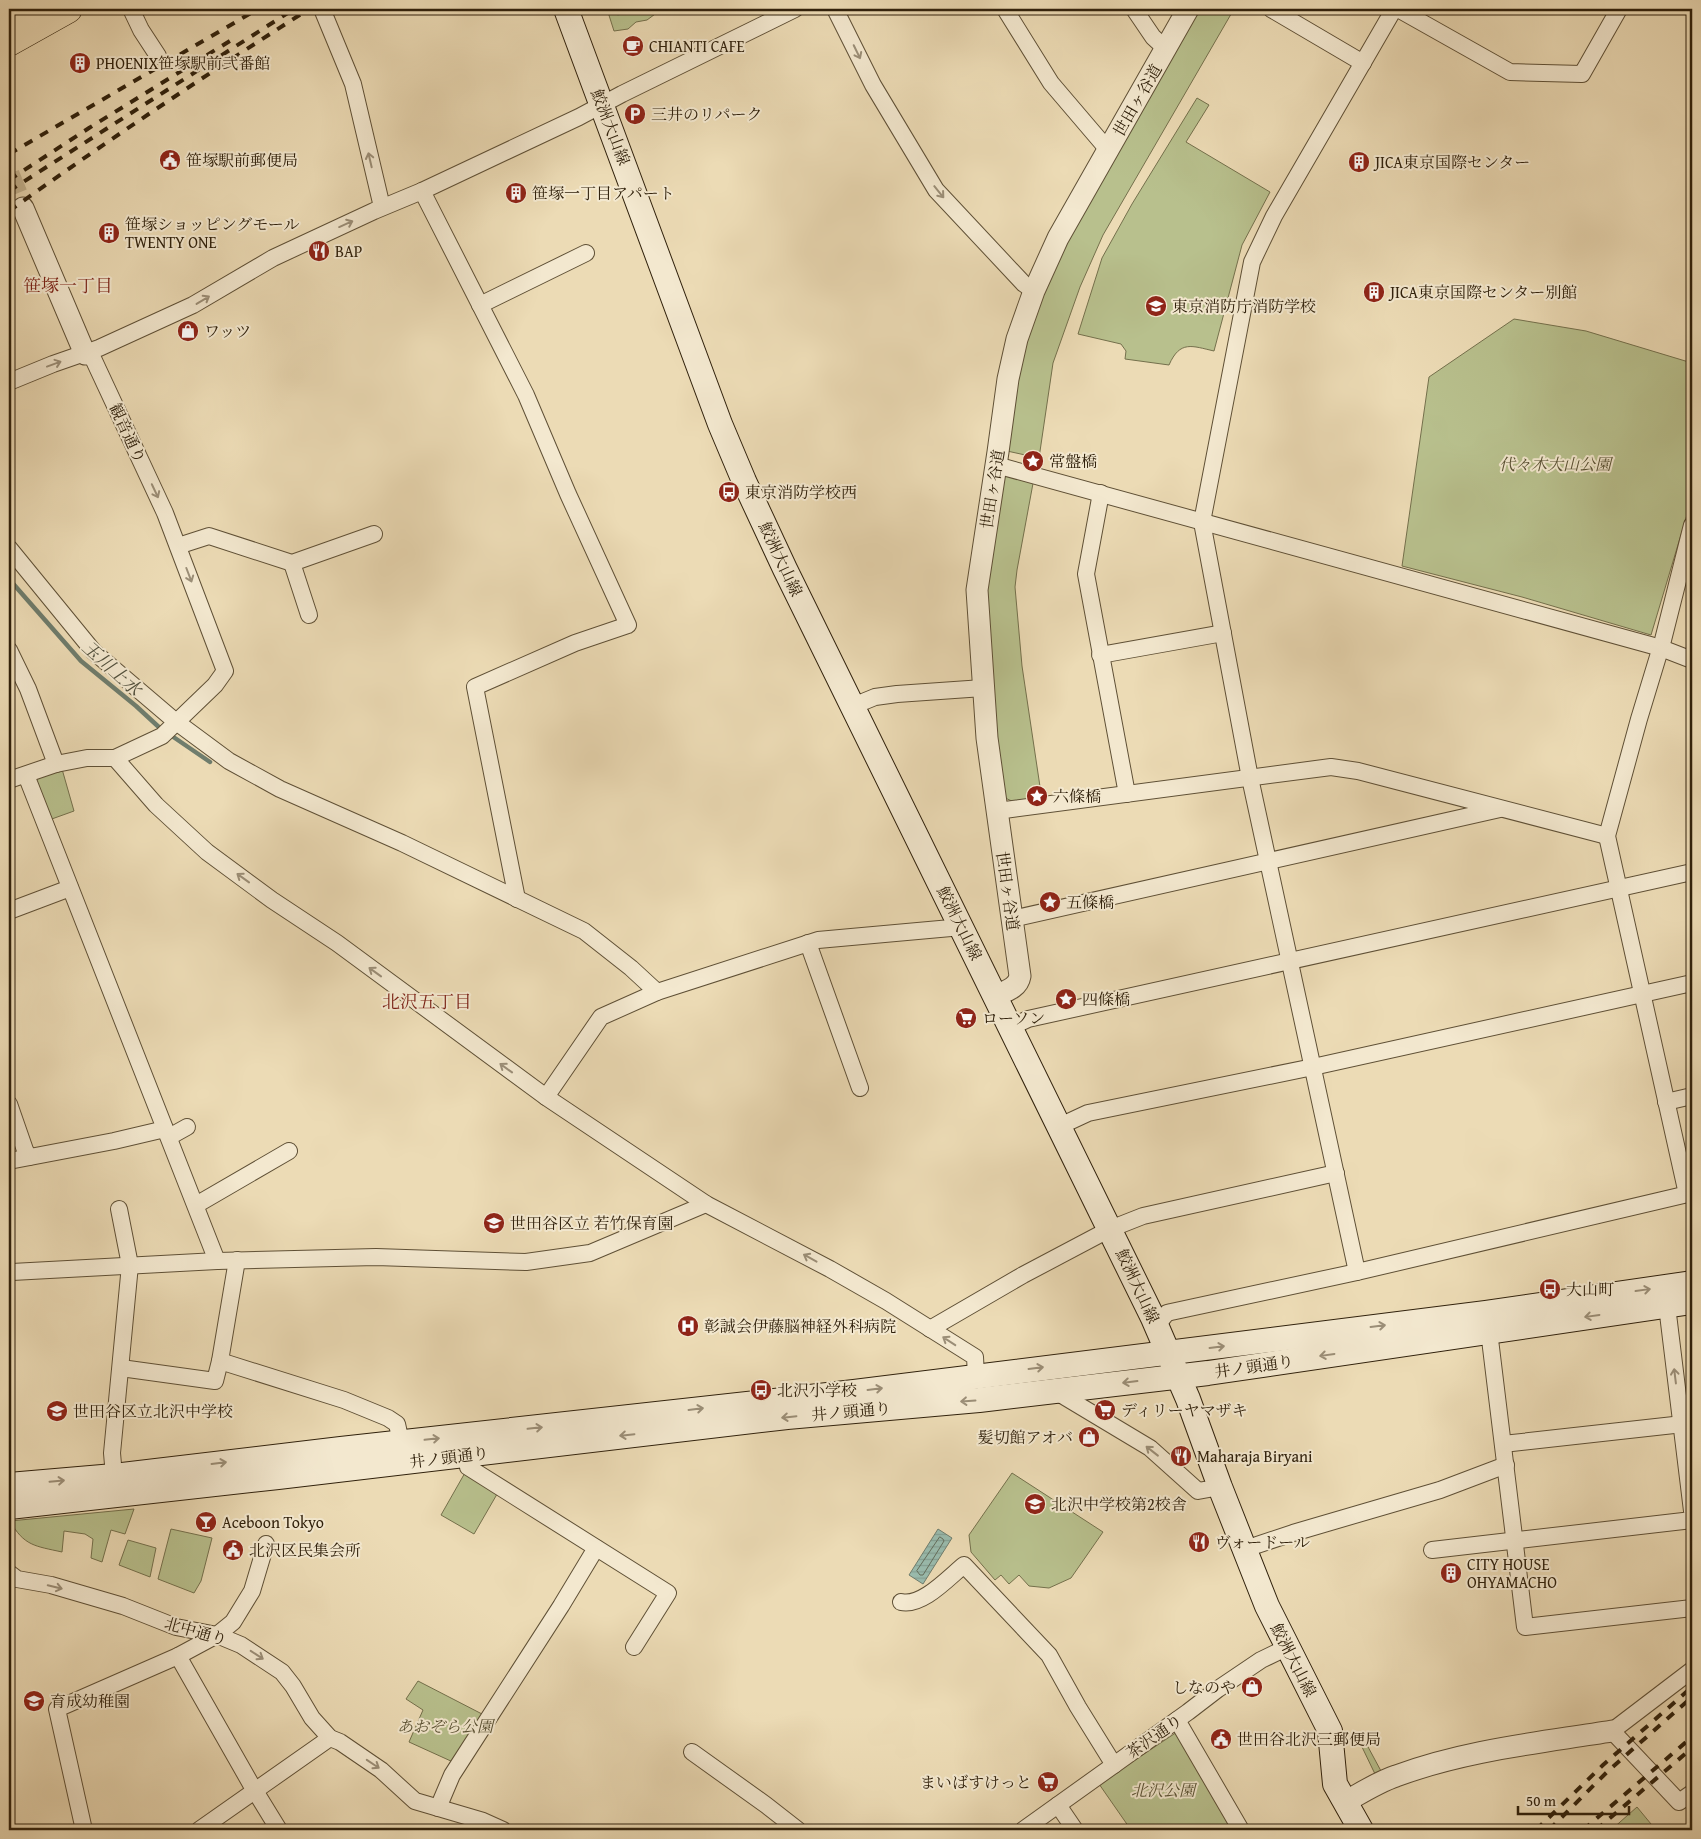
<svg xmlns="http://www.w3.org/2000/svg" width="1701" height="1839" viewBox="0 0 1701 1839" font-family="'Gentium Book Plus','Noto Serif JP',serif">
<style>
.green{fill:#b8c08d;stroke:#74704c}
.water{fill:url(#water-rules);stroke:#6f7d6d}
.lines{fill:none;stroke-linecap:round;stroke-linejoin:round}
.shore{stroke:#646e5c;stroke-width:1}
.stream{stroke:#6f7d6d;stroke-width:4.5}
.tertiary-tunnel{stroke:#c6b693;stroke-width:21;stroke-dasharray:21 11;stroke-linecap:butt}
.minor-casing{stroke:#5f5036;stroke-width:18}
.tertiary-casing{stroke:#5f5036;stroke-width:23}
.secondary-casing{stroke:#30210c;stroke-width:26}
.trunk-casing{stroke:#30210c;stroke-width:29}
.motorway-casing{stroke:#30210c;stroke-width:29}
.minor{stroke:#f3e8cf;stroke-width:16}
.tertiary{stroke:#f3e8cf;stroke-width:21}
.secondary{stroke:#f3e8cf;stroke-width:24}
.trunk{stroke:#ecdbb5;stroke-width:28}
.motorway{stroke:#ecdbb5;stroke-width:28}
.rail{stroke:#30210c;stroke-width:4;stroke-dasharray:9 9;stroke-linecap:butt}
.oneway{stroke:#9b8e77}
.labels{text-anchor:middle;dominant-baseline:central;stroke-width:4;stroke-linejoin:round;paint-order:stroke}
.poi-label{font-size:16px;fill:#30210c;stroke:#f3e8cf;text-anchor:start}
.street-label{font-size:16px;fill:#30210c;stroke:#f3e8cf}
.park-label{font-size:16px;font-style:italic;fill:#595133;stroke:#f3e8cf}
.neighbourhood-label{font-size:18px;fill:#7a1f14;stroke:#f3e8cf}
.water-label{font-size:18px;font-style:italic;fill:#504f3c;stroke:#f3e8cf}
</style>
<defs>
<pattern id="water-rules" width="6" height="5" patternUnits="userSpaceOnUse" patternTransform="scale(1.25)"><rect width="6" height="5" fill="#99bbad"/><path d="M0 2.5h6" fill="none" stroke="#84a094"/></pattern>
</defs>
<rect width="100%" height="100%" fill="#ecdbb5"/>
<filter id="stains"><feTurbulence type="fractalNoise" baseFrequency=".004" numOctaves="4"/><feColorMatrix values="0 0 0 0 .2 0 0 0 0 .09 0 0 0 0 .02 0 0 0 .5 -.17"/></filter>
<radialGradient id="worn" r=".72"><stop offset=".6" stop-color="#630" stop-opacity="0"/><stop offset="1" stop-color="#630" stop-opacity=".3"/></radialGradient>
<g class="green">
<path d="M607 9H662L647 20 636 22 628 29 614 31Z"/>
<path d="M1192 9H1234L1103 235 1080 287 1053 363 1039 458 1007 451 1022 356 1041 292Z"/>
<path d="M1197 98 1209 105 1186 142 1270 192 1242 245 1214 351C1192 346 1180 340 1169 365L1125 359 1126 351 1121 344 1078 334 1102 258 1132 204Z"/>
<path d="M1514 319 1586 331 1692 363V498L1651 635 1522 597 1402 566 1429 377Z"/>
<path d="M1006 474 1034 478 1017 570 1015 587 1022 666 1042 800 1014 802 1003 797 997 738 987 586 1002 480Z"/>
<path d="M62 769 74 811 49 820 34 778Z"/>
<path d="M466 1471 500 1489 474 1534 441 1515Z"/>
<path d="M1012 1473 1103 1532 1071 1578 1049 1588 1029 1586 1019 1575 1009 1584 1001 1575 995 1580 971 1552 969 1535Z"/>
<path d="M134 1509 125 1534 111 1530 102 1562 91 1558 93 1539 85 1534 64 1531 62 1552C35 1546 24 1546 10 1521Z"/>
<path d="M171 1529 212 1538 201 1581 194 1593 158 1579Z"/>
<path d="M128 1540 156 1548 150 1577 119 1565Z"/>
<path d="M418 1681 482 1714 453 1762 409 1742 423 1710 406 1699Z"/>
<path d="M1177 1732 1230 1827 1226 1830H1131L1099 1784Z"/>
<path d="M1367 1745 1381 1771 1375 1774 1362 1747Z"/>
<path d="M1637 1807 1656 1830H1611Z"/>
</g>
<path class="water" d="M938 1529 952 1538 923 1584 909 1575Z"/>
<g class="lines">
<path class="shore" d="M940 1537 943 1539 944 1541 923 1575H920L917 1571Z"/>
<g class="stream">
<path d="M618 13 630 9"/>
<path d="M9 579 81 661 136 706 162 730"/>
<path d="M169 734 210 762"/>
</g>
<path class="tertiary-tunnel" d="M9 174 23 208"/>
<g class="minor-casing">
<g id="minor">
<path d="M131 9 141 30 158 56"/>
<path d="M322 9 353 84 382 207"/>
<path d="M835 9 873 85 936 190 1024 284 1034 291"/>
<path d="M1005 9 1051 83 1103 144 1109 148"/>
<path d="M1134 9 1153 37 1165 48"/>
<path d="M1271 9 1363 63"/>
<path d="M1398 9 1510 72 1582 74 1619 9"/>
<path d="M422 191 526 395 568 494 628 625 575 643 475 687 517 899"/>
<path d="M480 305 586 253"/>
<path d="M9 382 53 364 99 348 193 305 273 258 374 211 422 191 579 117 622 94 795 9"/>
<path d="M996 465 1661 648 1692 660"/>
<path d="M1101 493 1086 574 1127 794"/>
<path d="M178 546 209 536 292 563 374 534"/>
<path d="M9 548 94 652 175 721 229 761 280 789 402 843 584 931 631 968 657 992"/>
<path d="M292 563 309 615"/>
<path d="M9 650 28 689 56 764"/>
<path d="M1100 655 1223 633"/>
<path d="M853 706 875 697 897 694 983 688"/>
<path d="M115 758 156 805 207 852 272 900 337 943 546 1097 706 1204 830 1269 886 1301 975 1357 976 1376"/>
<path d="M26 775 217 1261"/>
<path d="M9 780 56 764 87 758H115L162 736 215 685 225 671 165 513 90 352"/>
<path d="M997 811 1331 767 1358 771 1607 836"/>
<path d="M9 911 70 888"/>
<path d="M1012 919 1500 809"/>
<path d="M808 943 860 1088"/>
<path d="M1011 1027 1028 1019 1692 872"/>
<path d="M546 1097 601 1017 657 992 818 940 962 927"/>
<path d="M1666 1102 1692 1096"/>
<path d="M9 1104 25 1150 29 1157"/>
<path d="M1060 1126 1088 1113 1313 1067 1692 983"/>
<path d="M169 1137 187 1127"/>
<path d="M9 1161 114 1141 165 1129"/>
<path d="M1687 1194 1607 836 1639 719 1663 640 1692 525"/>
<path d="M196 1205 289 1151"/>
<path d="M12 1272 217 1261 376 1257 526 1262 590 1253 706 1204"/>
<path d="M1357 1272 1250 778 1202 522 1252 262 1274 216 1394 9"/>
<path d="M1667 1306 1692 1511"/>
<path d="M1488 1323 1525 1627 1692 1608"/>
<path d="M1157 1325 1167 1313 1171 1312 1357 1272 1692 1193"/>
<path d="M930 1329 1023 1275 1110 1229 1143 1216 1336 1173"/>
<path d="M220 1361 344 1400 388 1418 397 1424 401 1442"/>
<path d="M121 1368 215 1381 220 1361 237 1260"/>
<path d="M1055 1391 1150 1448 1198 1491 1220 1487"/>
<path d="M1503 1444 1692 1423"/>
<path d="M467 1455 468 1467 668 1593 634 1647"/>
<path d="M114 1476 112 1453 130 1265 119 1209"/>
<path d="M1245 1549 1293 1533 1440 1490 1506 1465"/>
<path d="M1432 1550 1692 1520"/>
<path d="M9 1573 17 1579 51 1585 123 1606 176 1627 217 1635 241 1645 282 1672 293 1686 312 1718 330 1738 340 1742 381 1770 415 1801 483 1821 503 1830"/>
<path d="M901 1602C922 1607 948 1578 964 1565L1049 1655 1078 1707 1114 1765"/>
<path d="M178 1656 252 1786 279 1830"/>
<path d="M1692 1670 1612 1731 1679 1802 1692 1793"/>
<path d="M1177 1720 1241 1830"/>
<path d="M692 1752 766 1805 798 1830"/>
<path d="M1058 1805 1075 1830"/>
<path d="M438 1808 452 1775 561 1606 596 1548"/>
<path d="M84 1830 57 1709 178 1656 217 1635 233 1622 252 1591 266 1544"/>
<path d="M199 1830 330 1738"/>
<path d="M1023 1830 1188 1712 1218 1689 1261 1660 1288 1647"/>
</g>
</g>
<g class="tertiary-casing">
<g id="tertiary">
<path d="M23 208 85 354"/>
<path d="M995 996C1006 991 1018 988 1020 976L987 738 977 590 998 452 1008 379 1017 339 1034 291 1058 238 1188 9"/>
<path d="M1345 1802C1361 1793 1378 1782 1396 1776 1466 1750 1539 1743 1612 1731"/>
</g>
</g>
<g class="secondary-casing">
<g id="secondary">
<path d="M566 9 720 424 744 481 785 569 1153 1318 1188 1399 1220 1487 1267 1606 1330 1731 1335 1784 1361 1830"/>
<path d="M9 1485 114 1476 341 1449 854 1392 1486 1313 1692 1283"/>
<path d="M9 1507 278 1477 787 1417 979 1400 1208 1373 1692 1302"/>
</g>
</g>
<g class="trunk-casing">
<path id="trunk" d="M9 42 68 9"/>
</g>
<g class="motorway-casing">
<path id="motorway" d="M9 18 25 9"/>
</g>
<use href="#minor" class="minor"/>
<use href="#tertiary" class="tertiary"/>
<use href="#secondary" class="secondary"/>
<use href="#trunk" class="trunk"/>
<use href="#motorway" class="motorway"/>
<g class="rail">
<path d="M9 154 258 9"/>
<path d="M9 180 89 128 233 39"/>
<path d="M9 191 294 9"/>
<path d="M9 211C107 141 207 74 309 9"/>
<path d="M1536 1830 1603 1765 1692 1687"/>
<path d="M1549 1830 1608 1771 1692 1697"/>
<path d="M1583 1830 1692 1737"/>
<path d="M1596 1830 1692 1748"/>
</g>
</g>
<defs><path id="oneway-shaft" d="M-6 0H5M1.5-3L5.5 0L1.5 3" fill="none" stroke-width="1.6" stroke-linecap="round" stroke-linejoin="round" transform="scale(1.25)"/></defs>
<g class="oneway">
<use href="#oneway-shaft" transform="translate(857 52) rotate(64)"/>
<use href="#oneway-shaft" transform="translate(370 160) rotate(-103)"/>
<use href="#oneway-shaft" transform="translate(939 192) rotate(51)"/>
<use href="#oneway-shaft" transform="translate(346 224) rotate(-24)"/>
<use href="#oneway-shaft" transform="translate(203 300) rotate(-31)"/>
<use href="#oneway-shaft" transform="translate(54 364) rotate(-20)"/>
<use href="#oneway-shaft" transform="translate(155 491) rotate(65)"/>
<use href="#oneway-shaft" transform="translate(189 575) rotate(69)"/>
<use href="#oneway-shaft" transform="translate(243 878) rotate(-144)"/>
<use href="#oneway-shaft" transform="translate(375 972) rotate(-144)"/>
<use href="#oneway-shaft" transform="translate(506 1068) rotate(-144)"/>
<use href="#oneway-shaft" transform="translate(810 1258) rotate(-151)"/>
<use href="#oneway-shaft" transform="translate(1643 1290) rotate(-8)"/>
<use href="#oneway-shaft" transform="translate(1592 1316) rotate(172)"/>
<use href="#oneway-shaft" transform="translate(1378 1326) rotate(-7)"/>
<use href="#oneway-shaft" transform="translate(949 1341) rotate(-147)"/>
<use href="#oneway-shaft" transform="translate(1217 1347) rotate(-7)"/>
<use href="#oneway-shaft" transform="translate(1327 1355) rotate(172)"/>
<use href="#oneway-shaft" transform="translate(1036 1368) rotate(-7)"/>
<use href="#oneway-shaft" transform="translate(1675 1376) rotate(-97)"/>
<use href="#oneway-shaft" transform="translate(1130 1382) rotate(173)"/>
<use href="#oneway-shaft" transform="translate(875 1389) rotate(-7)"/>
<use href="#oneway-shaft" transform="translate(968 1401) rotate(176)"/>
<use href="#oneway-shaft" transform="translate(696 1409) rotate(-7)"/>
<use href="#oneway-shaft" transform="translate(789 1417) rotate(174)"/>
<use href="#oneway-shaft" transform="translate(535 1428) rotate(-6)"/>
<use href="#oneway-shaft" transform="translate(627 1435) rotate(174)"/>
<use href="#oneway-shaft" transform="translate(432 1439) rotate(-6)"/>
<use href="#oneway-shaft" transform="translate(1152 1451) rotate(-142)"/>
<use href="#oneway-shaft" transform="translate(219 1463) rotate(-7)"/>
<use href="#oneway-shaft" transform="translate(57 1481) rotate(-5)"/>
<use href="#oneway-shaft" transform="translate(55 1587) rotate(14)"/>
<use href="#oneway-shaft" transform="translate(257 1655) rotate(33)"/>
<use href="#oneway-shaft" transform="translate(373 1764) rotate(34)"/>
</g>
<defs>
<g id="cafe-disc" transform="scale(1.125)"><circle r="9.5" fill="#8f2418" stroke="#f3e8cf"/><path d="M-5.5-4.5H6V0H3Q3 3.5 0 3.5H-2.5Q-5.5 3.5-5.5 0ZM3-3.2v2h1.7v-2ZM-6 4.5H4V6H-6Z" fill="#fff"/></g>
<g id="building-disc" transform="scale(1.125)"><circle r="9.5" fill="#8f2418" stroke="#f3e8cf"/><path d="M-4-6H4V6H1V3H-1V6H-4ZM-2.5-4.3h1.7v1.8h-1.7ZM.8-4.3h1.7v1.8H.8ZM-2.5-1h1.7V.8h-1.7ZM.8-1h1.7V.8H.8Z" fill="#fff"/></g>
<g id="parking-disc" transform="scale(1.125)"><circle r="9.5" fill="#8f2418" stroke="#f3e8cf"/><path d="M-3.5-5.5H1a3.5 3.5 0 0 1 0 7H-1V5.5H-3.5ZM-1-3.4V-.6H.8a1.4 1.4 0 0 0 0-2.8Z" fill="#fff"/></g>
<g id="civic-disc" transform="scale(1.125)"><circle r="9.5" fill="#8f2418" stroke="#f3e8cf"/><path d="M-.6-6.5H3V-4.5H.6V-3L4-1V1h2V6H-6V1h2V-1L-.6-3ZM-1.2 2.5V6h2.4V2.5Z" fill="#fff"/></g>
<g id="restaurant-disc" transform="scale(1.125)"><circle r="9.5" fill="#8f2418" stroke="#f3e8cf"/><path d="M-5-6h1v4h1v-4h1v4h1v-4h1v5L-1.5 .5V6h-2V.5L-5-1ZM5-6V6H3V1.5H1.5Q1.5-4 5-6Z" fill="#fff"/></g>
<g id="university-disc" transform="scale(1.125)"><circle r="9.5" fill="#8f2418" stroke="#f3e8cf"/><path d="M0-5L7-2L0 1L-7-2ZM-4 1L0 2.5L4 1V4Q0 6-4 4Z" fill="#fff"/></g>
<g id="shop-disc" transform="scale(1.125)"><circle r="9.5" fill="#8f2418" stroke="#f3e8cf"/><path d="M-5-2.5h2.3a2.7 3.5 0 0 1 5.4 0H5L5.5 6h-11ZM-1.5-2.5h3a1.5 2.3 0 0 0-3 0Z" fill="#fff"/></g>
<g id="sight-disc" transform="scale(1.125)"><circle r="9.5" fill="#8f2418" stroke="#f3e8cf"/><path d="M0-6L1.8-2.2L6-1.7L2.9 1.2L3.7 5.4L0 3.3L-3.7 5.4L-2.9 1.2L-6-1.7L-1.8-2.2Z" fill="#fff"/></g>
<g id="bus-disc" transform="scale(1.125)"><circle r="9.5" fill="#8f2418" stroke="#f3e8cf"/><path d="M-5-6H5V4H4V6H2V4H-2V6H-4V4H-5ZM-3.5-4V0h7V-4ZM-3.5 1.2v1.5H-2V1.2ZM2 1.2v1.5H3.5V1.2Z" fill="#fff"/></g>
<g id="supermarket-disc" transform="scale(1.125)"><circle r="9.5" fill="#8f2418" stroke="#f3e8cf"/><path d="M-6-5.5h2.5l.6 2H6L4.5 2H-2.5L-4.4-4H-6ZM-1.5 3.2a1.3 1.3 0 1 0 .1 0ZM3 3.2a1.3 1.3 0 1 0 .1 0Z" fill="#fff"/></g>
<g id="school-disc" transform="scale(1.125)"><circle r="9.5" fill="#8f2418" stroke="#f3e8cf"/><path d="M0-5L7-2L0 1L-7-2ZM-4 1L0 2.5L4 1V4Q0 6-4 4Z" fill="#fff"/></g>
<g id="hospital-disc" transform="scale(1.125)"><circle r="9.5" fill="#8f2418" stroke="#f3e8cf"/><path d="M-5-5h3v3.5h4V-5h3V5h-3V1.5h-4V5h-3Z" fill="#fff"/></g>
<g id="bar-disc" transform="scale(1.125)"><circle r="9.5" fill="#8f2418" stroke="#f3e8cf"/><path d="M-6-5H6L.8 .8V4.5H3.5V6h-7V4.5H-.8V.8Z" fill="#fff"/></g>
</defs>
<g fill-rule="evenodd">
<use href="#cafe-disc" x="633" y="46"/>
<use href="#building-disc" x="80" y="63"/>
<use href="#parking-disc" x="635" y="114"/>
<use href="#civic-disc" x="170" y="160"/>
<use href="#building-disc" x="1359" y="162"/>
<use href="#building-disc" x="516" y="193"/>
<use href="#building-disc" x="109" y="233"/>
<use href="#restaurant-disc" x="319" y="251"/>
<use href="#building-disc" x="1374" y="292"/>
<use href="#university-disc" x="1156" y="306"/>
<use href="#shop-disc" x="188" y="331"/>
<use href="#sight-disc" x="1033" y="461"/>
<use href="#bus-disc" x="729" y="492"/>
<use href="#sight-disc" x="1037" y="796"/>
<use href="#sight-disc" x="1050" y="902"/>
<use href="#sight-disc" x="1066" y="999"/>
<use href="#supermarket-disc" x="966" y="1018"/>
<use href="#school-disc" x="494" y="1223"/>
<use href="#bus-disc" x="1550" y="1289"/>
<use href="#hospital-disc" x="688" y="1326"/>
<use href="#bus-disc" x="761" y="1390"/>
<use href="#supermarket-disc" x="1105" y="1410"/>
<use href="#school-disc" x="57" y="1411"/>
<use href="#shop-disc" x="1089" y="1437"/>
<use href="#restaurant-disc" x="1181" y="1456"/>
<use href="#school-disc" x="1035" y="1504"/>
<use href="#bar-disc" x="206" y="1522"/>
<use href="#restaurant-disc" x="1199" y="1542"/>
<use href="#civic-disc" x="233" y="1550"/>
<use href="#building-disc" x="1451" y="1573"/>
<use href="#shop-disc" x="1252" y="1687"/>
<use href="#school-disc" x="34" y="1701"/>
<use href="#civic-disc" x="1221" y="1739"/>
<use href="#supermarket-disc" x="1048" y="1782"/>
</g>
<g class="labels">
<g class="poi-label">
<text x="649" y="46">CHIANTI CAFE</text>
<text x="96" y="63">PHOENIX笹塚駅前弐番館</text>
<text x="651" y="114">三井のリパーク</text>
<text x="186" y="160">笹塚駅前郵便局</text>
<text x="1375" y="162">JICA東京国際センター</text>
<text x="532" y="193">笹塚一丁目アパート</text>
<text x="125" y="224">笹塚ショッピングモール<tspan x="125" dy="18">TWENTY ONE</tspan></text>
<text x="335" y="251">BAP</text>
<text x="1390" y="292">JICA東京国際センター別館</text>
<text x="1172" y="306">東京消防庁消防学校</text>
<text x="204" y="331">ワッツ</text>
<text x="1049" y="461">常盤橋</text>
<text x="745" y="492">東京消防学校西</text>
<text x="1053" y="796">六條橋</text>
<text x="1066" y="902">五條橋</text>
<text x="1082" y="999">四條橋</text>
<text x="982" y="1018">ローソン</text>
<text x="510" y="1223">世田谷区立 若竹保育園</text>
<text x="1566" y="1289">大山町</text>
<text x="704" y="1326">彰誠会伊藤脳神経外科病院</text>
<text x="777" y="1390">北沢小学校</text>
<text x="1121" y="1410">ディリーヤマザキ</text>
<text x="73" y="1411">世田谷区立北沢中学校</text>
<text x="1073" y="1437" text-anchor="end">髪切館アオバ</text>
<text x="1197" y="1456">Maharaja Biryani</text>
<text x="1051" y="1504">北沢中学校第2校舎</text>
<text x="222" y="1522">Aceboon Tokyo</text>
<text x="1215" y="1542">ヴォードール</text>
<text x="249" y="1550">北沢区民集会所</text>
<text x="1467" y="1564">CITY HOUSE<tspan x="1467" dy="18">OHYAMACHO</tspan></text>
<text x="1236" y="1687" text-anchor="end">しなのや</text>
<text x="50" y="1701">育成幼稚園</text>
<text x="1237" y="1739">世田谷北沢三郵便局</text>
<text x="1032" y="1782" text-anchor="end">まいばすけっと</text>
</g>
<g class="street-label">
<text transform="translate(1137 100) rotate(-60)">世田ヶ谷道</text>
<text transform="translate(611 127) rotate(69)">鮫洲大山線</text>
<text transform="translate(128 433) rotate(65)">観音通り</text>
<text transform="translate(992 489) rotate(-81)">世田ヶ谷道</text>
<text transform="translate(781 559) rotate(65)">鮫洲大山線</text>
<text transform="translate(1008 891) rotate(82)">世田ヶ谷道</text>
<text transform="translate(960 923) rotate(64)">鮫洲大山線</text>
<text transform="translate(1138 1286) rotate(65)">鮫洲大山線</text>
<text transform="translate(1254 1366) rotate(-8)">井ノ頭通り</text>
<text transform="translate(851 1411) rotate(-5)">井ノ頭通り</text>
<text transform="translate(449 1457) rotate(-7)">井ノ頭通り</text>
<text transform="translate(196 1631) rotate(16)">北中通り</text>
<text transform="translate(1294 1660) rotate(63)">鮫洲大山線</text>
<text transform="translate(1154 1736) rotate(-35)">茶沢通り</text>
</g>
<g class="park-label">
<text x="1555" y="464">代々木大山公園</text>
<text x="445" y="1726">あおぞら公園</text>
<text x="1163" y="1790">北沢公園</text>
</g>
<g class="neighbourhood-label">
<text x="68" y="285">笹塚一丁目</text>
<text x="427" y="1001">北沢五丁目</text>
</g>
<g class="water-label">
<text transform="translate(112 668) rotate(42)">玉川上水</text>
</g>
</g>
<rect width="1701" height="1839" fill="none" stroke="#ecdbb5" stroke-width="30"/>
<rect x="10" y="10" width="1681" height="1819" fill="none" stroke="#30210c" stroke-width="2.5"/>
<rect x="15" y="15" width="1671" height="1809" fill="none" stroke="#30210c"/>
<path d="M1518 1806v8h111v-8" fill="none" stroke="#30210c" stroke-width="2.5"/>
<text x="1526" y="1806" font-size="15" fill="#30210c" stroke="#f3e8cf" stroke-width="4" paint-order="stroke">50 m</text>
<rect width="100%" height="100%" filter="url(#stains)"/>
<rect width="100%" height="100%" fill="url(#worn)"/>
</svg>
